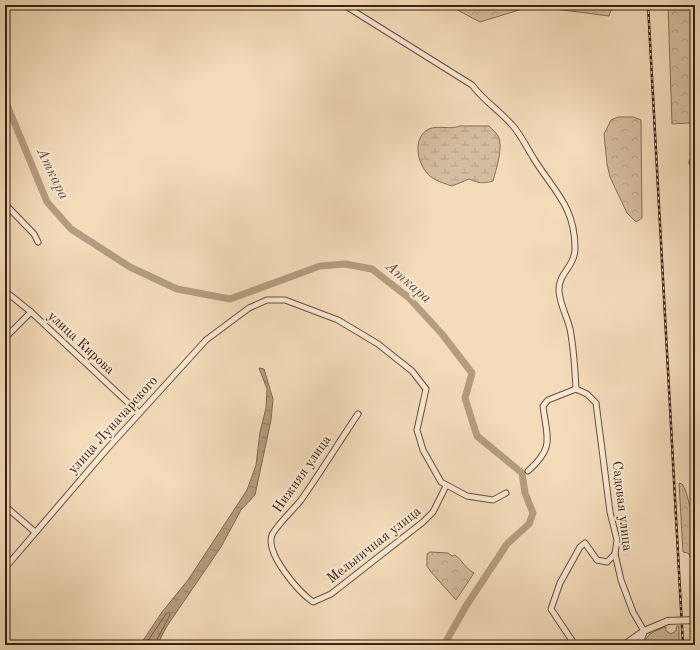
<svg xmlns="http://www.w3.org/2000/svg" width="700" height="650" viewBox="0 0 700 650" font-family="'Old Standard TT',serif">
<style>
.grass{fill:#d4bc9e;stroke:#866f56}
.forest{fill:url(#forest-crowns);stroke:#866f56}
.wetland{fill:url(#wetland-marsh);stroke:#866f56}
.water{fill:url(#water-ripples);stroke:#826c52}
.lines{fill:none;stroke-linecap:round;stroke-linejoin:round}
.shore{stroke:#766047;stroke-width:1}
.river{stroke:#b49d80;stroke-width:7}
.minor-casing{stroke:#675039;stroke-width:7}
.tertiary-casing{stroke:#675039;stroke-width:8}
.minor{stroke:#f8e8d3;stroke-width:5}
.tertiary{stroke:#f8e8d3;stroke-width:6}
.rail-casing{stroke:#38220e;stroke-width:2.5}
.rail{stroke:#f8e8d3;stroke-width:1;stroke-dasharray:3;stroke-linecap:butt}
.tertiary-bridge-casing{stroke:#675039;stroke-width:8;stroke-linecap:butt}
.tertiary-bridge{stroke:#f8e8d3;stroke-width:6}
.labels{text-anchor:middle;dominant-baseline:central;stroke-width:4;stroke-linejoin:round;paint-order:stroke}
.street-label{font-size:14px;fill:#38220e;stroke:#f8e8d3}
.water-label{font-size:15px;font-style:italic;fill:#634d36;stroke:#f8e8d3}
</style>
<defs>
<pattern id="forest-crowns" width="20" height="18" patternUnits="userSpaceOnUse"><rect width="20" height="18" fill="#d4bc9e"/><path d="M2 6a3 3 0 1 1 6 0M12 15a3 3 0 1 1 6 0" fill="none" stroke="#b7a187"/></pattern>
<pattern id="wetland-marsh" width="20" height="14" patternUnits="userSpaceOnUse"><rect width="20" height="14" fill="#d4bc9e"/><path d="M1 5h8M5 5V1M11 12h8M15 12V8" fill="none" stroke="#b7a187"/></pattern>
<pattern id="water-ripples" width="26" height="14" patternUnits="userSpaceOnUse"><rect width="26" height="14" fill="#b49d80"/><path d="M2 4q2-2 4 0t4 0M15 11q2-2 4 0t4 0" fill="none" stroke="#938067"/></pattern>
</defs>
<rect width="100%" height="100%" fill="#f4dcbb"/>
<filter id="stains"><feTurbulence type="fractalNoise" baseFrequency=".005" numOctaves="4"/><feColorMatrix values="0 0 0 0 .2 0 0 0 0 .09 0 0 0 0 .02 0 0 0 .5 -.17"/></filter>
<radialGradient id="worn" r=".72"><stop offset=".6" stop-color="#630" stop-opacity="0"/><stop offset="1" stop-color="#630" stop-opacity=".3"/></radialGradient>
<path class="grass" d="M677 626H679V645H644C646 633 655 631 666 627V631L671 634 676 631Z"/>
<g class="forest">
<path d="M448 5H613L609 16 532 6 480 22Z"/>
<path d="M668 5H695V118L689 123 672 124Z"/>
<path d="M618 117H633L641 120 642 218 636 222 627 213 610 177 607 164 604 134 611 120Z"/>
<path d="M679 483 682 484C689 494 688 508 695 518V579C689 571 694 560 688 553L683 552Z"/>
<path d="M430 552 448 553 452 556 455 555C463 561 465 568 474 573L456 600 431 572 427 566V554Z"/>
</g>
<path class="wetland" d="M460 126H489C492 129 496 132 498 136 504 145 496 170 493 181 483 184 478 183 469 179L452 186C446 184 439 182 434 179 418 170 410 138 429 129 438 125 450 130 460 126Z"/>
<path class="water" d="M259 368 264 369 273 399 271 420 255 495 241 510 221 547 167 626 157 645H140L162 612 188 580 247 490 256 465 260 432 266 408 267 389Z"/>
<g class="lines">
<path class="shore" d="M145 645 166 614 169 612 170 615 154 645"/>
<path class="river" d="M5 100 47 202 71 229 130 267 177 289 230 299 320 266 345 264 372 269 409 298 442 334 472 373 465 398 477 436 522 473 525 493 533 513 529 524 507 544 466 606 444 645"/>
<g class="minor-casing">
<g id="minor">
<path d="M344 5 472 85C484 101 500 111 513 126 521 135 527 148 534 159 553 190 575 206 575 248 575 267 558 273 559 291 560 305 567 316 570 329 574 349 575 369 576 389"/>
<path d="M692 162H695"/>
<path d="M5 204 34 234 38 242"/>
<path d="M5 291 31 312 139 413"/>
<path d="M5 338 31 312"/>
<path d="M576 389 587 394 596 403 610 512 617 540 615 554 621 580 633 612 644 631"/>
<path d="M358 414C339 442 321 472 301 500 294 509 276 526 272 535 265 554 299 592 313 602L331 594 423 522 433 512 446 486"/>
<path d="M528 471C555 447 547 439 543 406L548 400 576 389"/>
<path d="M5 506 35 532"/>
<path d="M5 568 107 449 206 340 249 308 267 300H285L338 320 378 344 412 371 426 389 417 430 423 450 441 482 467 496 493 500 506 493"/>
<path d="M575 645 551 609 560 583 580 547 585 543 597 560 607 562 615 554"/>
</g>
</g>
<g class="tertiary-casing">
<g id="tertiary">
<path d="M624 645 644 631 668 621"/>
<path d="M639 645 644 631"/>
</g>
</g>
<use href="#minor" class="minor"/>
<use href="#tertiary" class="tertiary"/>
<g class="rail-casing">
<path id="rail" d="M648 5 683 645"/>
</g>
<use href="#rail" class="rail"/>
<g class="tertiary-bridge-casing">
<path id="tertiary-bridge" d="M668 621 695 620"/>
</g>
<use href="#tertiary-bridge" class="tertiary-bridge"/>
</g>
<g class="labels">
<g class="street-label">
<text transform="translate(81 343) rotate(43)">улица Кирова</text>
<text transform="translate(113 425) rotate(-48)">улица Луначарского</text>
<text transform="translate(302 474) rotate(-55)">Нижняя улица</text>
<text transform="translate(622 506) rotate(83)">Садовая улица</text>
<text transform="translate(374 545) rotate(-38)">Мельничная улица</text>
</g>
<g class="water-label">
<text transform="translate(52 174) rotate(64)">Аткара</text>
<text transform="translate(408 283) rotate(41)">Аткара</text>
</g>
</g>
<rect width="700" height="650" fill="none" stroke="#f4dcbb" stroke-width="20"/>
<rect x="6" y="6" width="688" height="638" fill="none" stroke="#38220e" stroke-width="2"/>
<rect x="10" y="10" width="680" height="630" fill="none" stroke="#38220e"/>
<rect width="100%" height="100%" filter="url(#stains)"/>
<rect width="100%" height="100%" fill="url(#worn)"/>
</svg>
